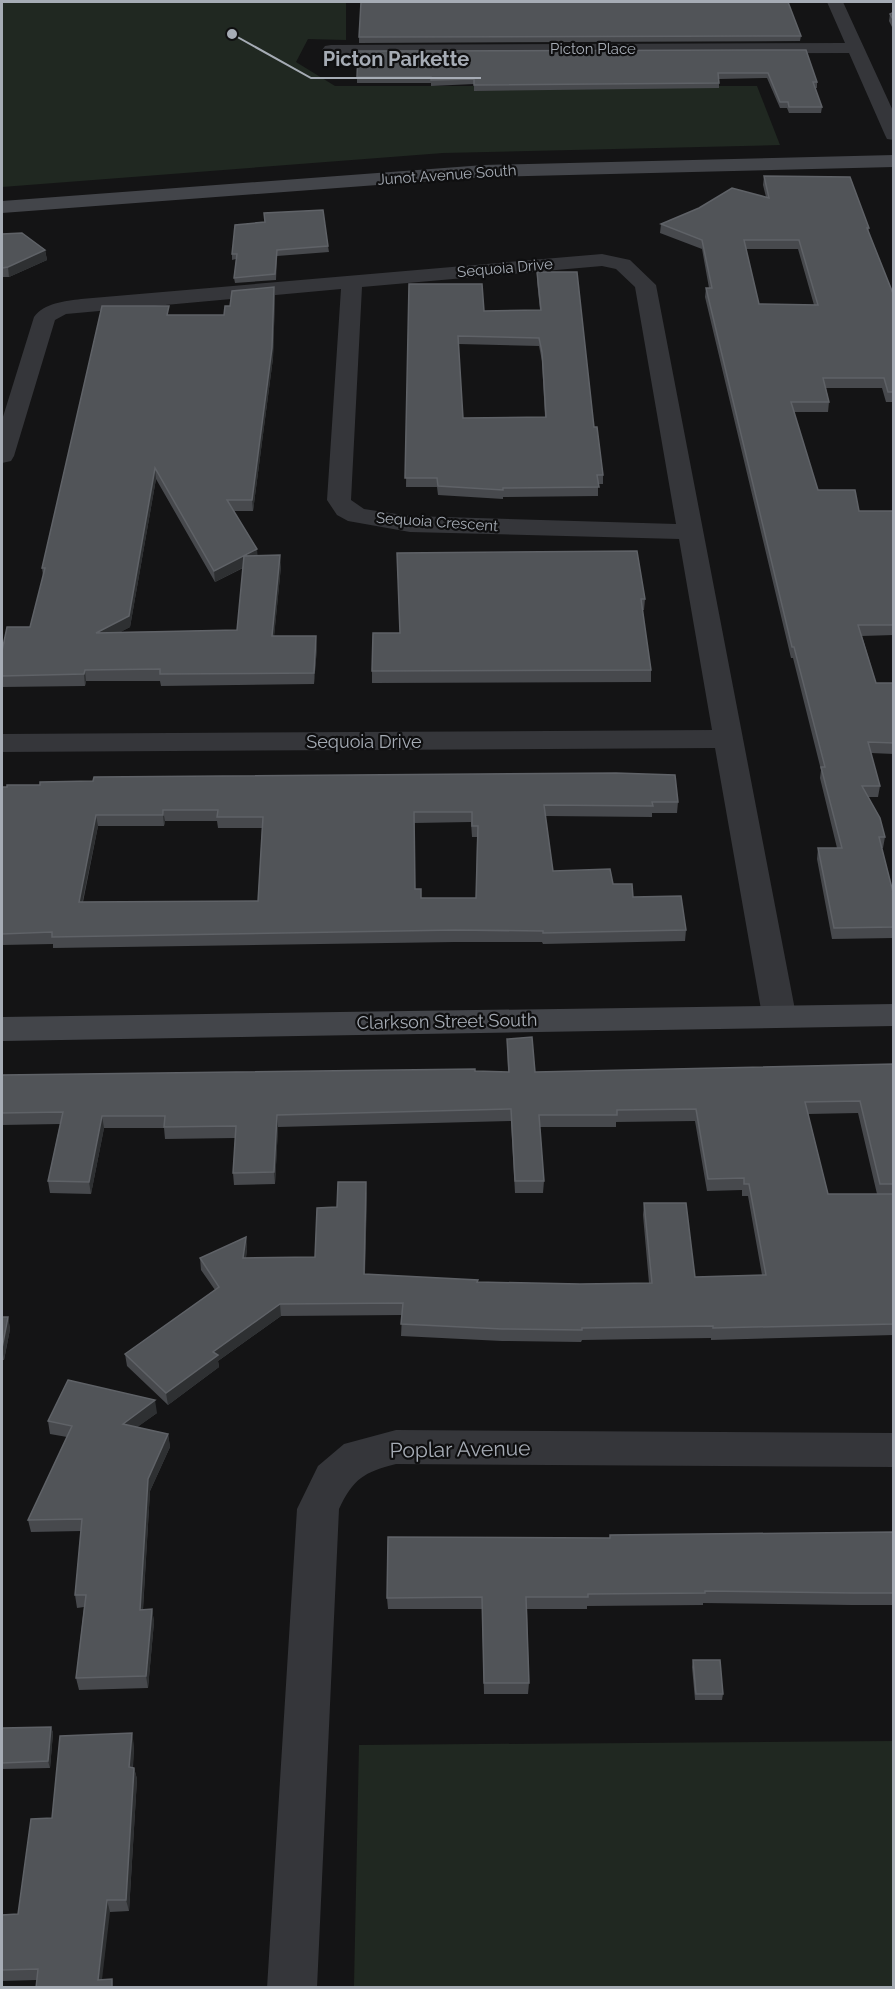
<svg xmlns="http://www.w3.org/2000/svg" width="895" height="1989" viewBox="0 0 895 1989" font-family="Raleway,sans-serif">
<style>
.green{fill:#202821}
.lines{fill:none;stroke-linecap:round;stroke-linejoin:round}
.street{fill:#35363a;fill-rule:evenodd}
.secondary{fill:#43454a;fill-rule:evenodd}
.wall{fill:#47494d;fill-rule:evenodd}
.shaded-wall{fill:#2e3032}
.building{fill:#515458;stroke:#5f6267;stroke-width:1.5;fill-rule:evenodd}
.labels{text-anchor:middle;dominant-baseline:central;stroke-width:4.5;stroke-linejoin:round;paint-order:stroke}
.far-street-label{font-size:15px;fill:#a6acb5;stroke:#0f0f10}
.street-label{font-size:18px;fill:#a6acb5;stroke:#0f0f10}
.near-street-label{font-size:21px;fill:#a6acb5;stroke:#0f0f10}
.leader{fill:none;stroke:#a6acb5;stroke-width:2}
.callout-dot{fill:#a6acb5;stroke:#0f0f10;stroke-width:2}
.callout-label{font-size:20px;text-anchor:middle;font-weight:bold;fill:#a6acb5;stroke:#0f0f10;stroke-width:4.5;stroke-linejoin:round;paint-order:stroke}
</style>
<rect width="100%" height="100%" fill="#141415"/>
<g class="green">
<path d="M2 2H346V40L308 39 296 62 335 86H757L780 145 443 153 2 187Z"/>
<path d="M893 1741V1987H354L359 1745Z"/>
</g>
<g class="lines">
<g class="street">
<path d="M827 2H843L894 113V140L887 139 885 135 849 53 331 55 325 54 322 50 325 46 331 45 845 43Z"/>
<path d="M602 254 630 260 656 285 796 1015 791 1023 779 1026 767 1023 762 1015 715 748 2 752V734L712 730 679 539 410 532 348 521 337 515 327 500 341 289 66 314 55 320 14 456 11 461 2 463V420L34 317C44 303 65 301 81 299ZM602 266 616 269 635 287 676 524 410 516 364 509 351 500 362 287Z"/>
<path d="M396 1430 894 1433V1467L396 1464C364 1472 353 1479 339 1509L317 1988H267L297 1509 318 1466 344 1444Z"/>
</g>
<g class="secondary">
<path d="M894 155V167L484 177 2 213V201L484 165Z"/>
<path d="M894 1004V1026L2 1041V1017Z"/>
</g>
</g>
<g class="wall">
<path d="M894 12V31L889 21 890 14Z"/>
<path d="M801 36 800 41 359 43V37Z"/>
<path d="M806 50 817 82V88H815L822 107 821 113H789L787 108H780L767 78 719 79V88L474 91V84L431 86V83H357V77Z"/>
<path d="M764 176 869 228 868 232 894 296V402H886L882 388H826L829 402 828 412H794L818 490 859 511H894V635L862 636 876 683H894V754L871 753 880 786 878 797H868L885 837 883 848H882L894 896V938L832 939 817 859 818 848H837L820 778 821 770 793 658H791L705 297 706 288H709L702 249 660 233 661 224 766 197 763 185ZM746 249H798L814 305 759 304Z"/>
<path d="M264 213 328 246 329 252 277 256 276 280 235 283 234 278 236 259 232 260V254L265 222Z"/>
<path d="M2 234 45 250 47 260 9 277H2V280Z"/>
<path d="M537 272 594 427 603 475V484H598V496L503 497V499L438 495 437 487H406L409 284 484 311 540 310 537 281ZM458 344 539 346 542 361 545 417 463 418Z"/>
<path d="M274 287 275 297 273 358 253 511H234L257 555 281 566 274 636 317 647 314 684 161 686 160 681H86L85 686 2 687V651L30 627 43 576 42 568 170 315H224L230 306ZM156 479 215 582 243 568 237 630 120 632 130 627Z"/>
<path d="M397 553 645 599 644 610H642L651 670V682L372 683V671L400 633Z"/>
<path d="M2 787 678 802 677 813H652V817L545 816 553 871 613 884 686 930 685 941 543 944 542 942H455L53 948V944L2 945ZM165 821H217L218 828H262L258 901 83 902 98 826H164ZM471 822 472 837H477L476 898H421L415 889 414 823Z"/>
<path d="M507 1039 535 1072 894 1064V1335L711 1340V1338L582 1340 581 1342 502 1341 401 1336 402 1315 281 1316 218 1361 219 1367 168 1405 127 1366 125 1354 215 1290 201 1270 200 1258 246 1237 247 1249 246 1258 315 1257 337 1207 367 1194 365 1274 477 1282 580 1284 649 1283 643 1215 644 1203 695 1277 762 1275 748 1196H742V1190L707 1191 695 1121 616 1122V1127H540L544 1181 543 1193H515L511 1121 278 1127 275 1184 234 1185 233 1173 235 1138 165 1139 164 1128H104L91 1194 50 1193 48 1181 60 1124 2 1125V1075L508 1072ZM858 1113 877 1194H828L808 1114Z"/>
<path d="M2 1317H8L10 1329 4 1360H2Z"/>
<path d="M157 1413 137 1427 168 1434 170 1447 150 1491 143 1610 152 1609 154 1622 148 1688 79 1690 76 1678 84 1607 77 1608 75 1595 81 1531 31 1532 28 1520 67 1437 50 1434 48 1421Z"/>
<path d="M894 1532V1605H851L703 1603V1605L587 1606V1609H527L529 1683 528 1694H484L482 1609H388L387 1598 610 1538V1535Z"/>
<path d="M693 1660 723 1694 722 1700H695L692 1667Z"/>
<path d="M51 1727 53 1733 50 1768 2 1769V1728Z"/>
<path d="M134 1745 133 1767 134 1768 137 1779 129 1911 110 1912 37 1980 2 1981V1915L18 1914 52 1818Z"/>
</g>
<g class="shaded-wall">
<path d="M45 250 47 260 9 277 8 267Z"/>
<path d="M274 287 275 297 273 358 253 511 252 500Z"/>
<path d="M155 468 156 479 130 627 98 644 96 633Z"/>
<path d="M257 549 258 560 215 582 214 571Z"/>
<path d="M280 555 281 566 273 648 272 636Z"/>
<path d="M316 636 317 647 314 684V673Z"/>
<path d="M85 670 86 681 85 686 84 674Z"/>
<path d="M163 810 165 821 164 826 163 815Z"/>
<path d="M96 815 98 826 80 913 79 902Z"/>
<path d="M277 1115 278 1127 275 1184 274 1172Z"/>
<path d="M102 1116 104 1128 91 1194 89 1182Z"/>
<path d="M366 1182 367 1194 364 1286V1274Z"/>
<path d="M246 1237 247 1249 244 1270 243 1258Z"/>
<path d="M280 1304 281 1316 218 1361 219 1367 168 1405 166 1393 213 1352Z"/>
<path d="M8 1317 10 1329 4 1360 2 1348Z"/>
<path d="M155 1400 157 1413 125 1436 123 1424Z"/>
<path d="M168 1434 170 1447 150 1491 142 1622 140 1610 148 1479Z"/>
<path d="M152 1609 154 1622 148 1688 146 1676Z"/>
<path d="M51 1727 53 1733 50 1768 48 1761Z"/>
<path d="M132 1733 134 1745 132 1779 129 1767Z"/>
<path d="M134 1768 137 1779 129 1911 126 1900Z"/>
<path d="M107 1900 110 1912 101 1988 98 1980Z"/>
</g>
<g class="building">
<path d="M361 2H788L801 36 359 37Z"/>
<path d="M894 12V21L890 14Z"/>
<path d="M806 50 817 82H813L822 107H789L788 102H780L768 73H718L719 83 474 85V79L431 80V77H357L358 51Z"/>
<path d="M764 176 850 177 869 228H867L894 296V392H888L884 378H823L829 402H791L818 490H855L859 511H894V625H858L876 683H894V743L868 742 880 786H862L880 818 885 837H879L894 896V927L834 928 818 848H842L821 767H825L794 647H792L706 288H712L702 240 661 224 699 208 732 188 769 198ZM744 240H799L818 305 759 304Z"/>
<path d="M323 210 328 246 277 250 275 274 234 278 237 254H232L235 225 265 222 264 213Z"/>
<path d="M22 233 45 250 8 267 2 268V234Z"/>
<path d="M537 272H577L594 427H597L603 475H597L599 487 503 488V490L438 486 437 478H405L409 284H482L484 311 541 310ZM458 336 539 338 542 352 546 417 463 418Z"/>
<path d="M274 287 272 348 252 500H227L257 549 214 571 155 468 129 616 96 633 237 630 244 556 280 555 272 636H316L314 673 160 674V669L85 670 84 674 2 676V651L7 627H30L45 568H42L102 306H169L167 315H224L225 306H230L232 291Z"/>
<path d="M637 551 645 599H641L651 670 372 671 373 633H400L397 553Z"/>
<path d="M616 773 675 775 678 802H652L653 806 544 805 553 871 610 869 613 884H632L633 897 681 896 686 930 543 933V931L455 930 52 937V932L2 934V787H7V785H40V782L93 781 94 777ZM163 810H218L217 817H263L258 901 79 902 96 815H163ZM414 812H472V826H478L476 898H421V889H415Z"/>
<path d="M532 1037 535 1072 894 1064V1184H880L860 1101 805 1102 828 1194H894V1324L713 1328V1326L582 1328V1330L502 1329 401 1324 403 1303 280 1304 213 1352 218 1355 166 1393 125 1354 219 1287 200 1258 246 1237 243 1258 315 1257 317 1208 337 1207 338 1182H366L364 1274 478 1280 477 1282 580 1284 652 1283 644 1203H686L695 1277 766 1275 749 1184H744V1178L708 1179 696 1109 617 1110V1115H539L544 1181H515L511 1109 277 1115 274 1172 233 1173 236 1126 164 1127 165 1116H102L89 1182 48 1181 63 1112 2 1113V1075L475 1069V1071L509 1072 507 1039Z"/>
<path d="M2 1317H8L2 1348Z"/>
<path d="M68 1380 155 1400 123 1424 168 1434 148 1479 140 1610 152 1609 146 1676 76 1678 86 1595H75L82 1519 28 1520 72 1426 48 1421Z"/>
<path d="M894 1532V1593H854L705 1591V1593L588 1594V1597H526L529 1683H484L482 1597 387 1598 388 1537 610 1538V1535Z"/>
<path d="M693 1660H720L723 1694H696Z"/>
<path d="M51 1727 48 1761 2 1763V1728Z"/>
<path d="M132 1733 129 1767 134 1768 126 1900H107L98 1980 112 1979V1988H36L38 1969 2 1970V1915L18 1914 31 1819 52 1818 60 1736Z"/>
</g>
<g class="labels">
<g class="far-street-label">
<text x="593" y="49">Picton Place</text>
<text transform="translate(447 175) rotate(-4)">Junot Avenue South</text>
<text transform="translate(505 268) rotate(-5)">Sequoia Drive</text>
<text transform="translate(437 522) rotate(4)">Sequoia Crescent</text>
</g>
<g class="street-label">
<text x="364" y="741">Sequoia Drive</text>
<text transform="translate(447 1021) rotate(-1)">Clarkson Street South</text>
</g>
<g class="near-street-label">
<text transform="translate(460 1449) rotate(-1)">Poplar Avenue</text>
</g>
</g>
<path class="leader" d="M232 34L311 78H481"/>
<circle class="callout-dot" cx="232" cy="34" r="6"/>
<g class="callout-label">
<text x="396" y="66">Picton Parkette</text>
</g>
<rect width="895" height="1989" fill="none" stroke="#a6acb5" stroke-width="6"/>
</svg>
